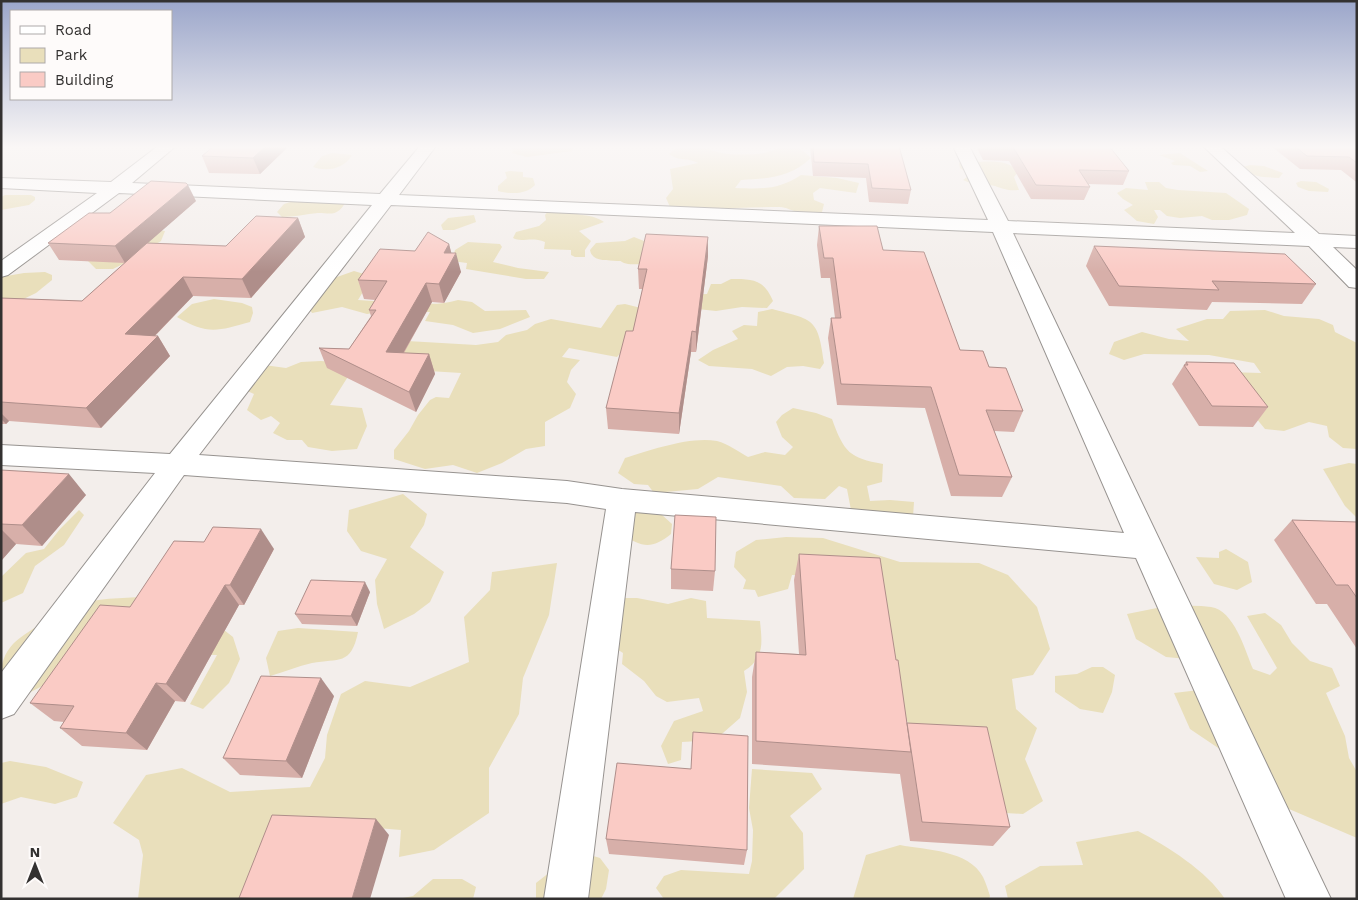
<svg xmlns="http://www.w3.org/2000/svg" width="1358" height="900" viewBox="0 0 1358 900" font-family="'Work Sans',sans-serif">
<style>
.green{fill:#e9dfbb}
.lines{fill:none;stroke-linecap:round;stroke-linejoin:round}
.street-casing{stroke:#979390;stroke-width:2}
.street{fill:#fff;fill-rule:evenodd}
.wall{fill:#d7afa9}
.shaded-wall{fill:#af8e8a}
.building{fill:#facbc5;stroke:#af8e8a}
</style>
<rect width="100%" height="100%" fill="#f3eeeb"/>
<g class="green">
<path d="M515 146H574L572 151 527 157 512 153Z"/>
<path d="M690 146C703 146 715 153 728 154 740 155 757 155 768 152 778 149 784 145 795 147 802 149 806 153 811 158 789 178 770 178 741 180L735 188C762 189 778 190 801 175L837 178 859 183 856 193 820 188 813 193 814 200 824 204 822 212C814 212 806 213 798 212 792 211 786 207 780 207 743 207 707 210 670 207L666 198 673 189 670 169 698 163C687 157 680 162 669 154L676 148Z"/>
<path d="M332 153 352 155C344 169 327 172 313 167L322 156Z"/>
<path d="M1180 153 1208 171 1200 172 1190 166 1173 165 1171 163 1175 161 1159 155Z"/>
<path d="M971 162C988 162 1008 158 1018 172L1014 177 1019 190C1008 191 1004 189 995 186 984 183 974 186 963 180L967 177 966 172 960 168 959 163Z"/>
<path d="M1250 165 1264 166 1283 173 1279 178C1265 177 1252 178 1242 167Z"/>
<path d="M510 171 523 172V177L533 178 535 185C526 195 510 194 498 191V186L507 178 505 172Z"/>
<path d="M1301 181 1316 182 1329 189 1328 192 1309 191 1298 187 1296 183Z"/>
<path d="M1145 182H1159L1166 188 1178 190 1226 193 1249 209 1247 215 1229 220H1212L1202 216 1180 218 1167 216 1160 210H1154L1158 217 1154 224 1137 221 1124 210 1133 205 1123 199 1117 193 1126 188 1148 190Z"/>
<path d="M5 195H31L35 197V200L29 205 1 210V197Z"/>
<path d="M297 200 345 203C337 217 330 213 318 213 306 214 294 217 282 217L277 212 284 204Z"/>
<path d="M563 209C576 217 592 213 604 222L579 231 591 241 585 250V257H575L571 255V250L544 249 545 242C531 236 522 243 513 238L516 232 539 226 546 220 545 215 548 211Z"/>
<path d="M474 215 476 222 454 230H443L441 225 448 218Z"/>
<path d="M159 230 165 231 161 241 131 260 113 269H96L88 261Z"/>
<path d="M634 237 649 243 641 264C636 264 629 265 624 263 619 261 623 261 617 261 607 260 592 262 590 250L596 243 625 241Z"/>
<path d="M468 242 500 244 502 247 493 262 518 268 549 272 544 279H526L466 269 467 263 452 261 455 250Z"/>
<path d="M354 271 364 274V290L358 300 388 302 385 311 367 314 342 307 312 313 309 308 320 283Z"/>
<path d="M45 272 52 275V280L36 293 1 310V277L24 273Z"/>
<path d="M731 279C752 279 764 279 773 301L767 308 742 307 716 311 688 308 685 295 707 294 711 284H721Z"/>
<path d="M214 299 242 303 252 307 253 313 250 322C218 331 207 335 177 317L192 304Z"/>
<path d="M458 300 472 302 485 311 526 310 530 317 500 329 473 333 453 325 425 321 430 312H404L412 303C428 304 442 305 458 300Z"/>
<path d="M625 304 653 311 631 342 617 357 569 348 562 357 580 360 571 370 567 382 576 394 570 408 545 422V446L526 449 502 463 477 473 453 465 425 469 394 459V450L409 431 418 415 430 400 436 397 449 398 461 373 412 370 352 346 407 341 476 345 498 342 506 335 527 330 535 324 551 319 601 328 617 305Z"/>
<path d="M772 309C814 320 818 318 824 363L820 369 803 366 787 367 771 376 752 369 709 366 698 360 713 350 738 339 732 331 744 325 757 326 758 312Z"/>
<path d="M1265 310 1284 316 1319 319 1333 325 1335 332 1357 343V449L1343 448 1329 437 1327 426 1309 422 1284 431 1265 429 1228 384 1227 372 1261 373 1254 363 1209 355 1144 354 1124 360 1109 354 1114 342 1142 332 1169 339 1189 341 1176 329 1207 319H1223L1230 311Z"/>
<path d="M321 361 356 364 330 405 362 408 367 426 357 449 332 451 308 447 302 440H287L273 433 280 423 271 416 261 420 247 410 254 394 234 385 264 365 286 368 301 362Z"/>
<path d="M793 408 816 413 832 419C844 452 849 458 883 464L882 482 867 486 870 501 890 500 914 502 913 517 851 510 847 489 839 486 825 499 794 498 781 486 718 477 698 489 654 493 648 485 634 484 618 473 625 458C651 450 690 436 717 441 728 444 739 452 748 457L765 452 785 455 793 447 782 437 776 422 782 415Z"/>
<path d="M1349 463 1357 464V518L1345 506 1323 469Z"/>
<path d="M403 494 427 514 424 525 410 547 444 572 430 602 414 614 384 629 377 604 375 580 387 559 361 551 347 531 349 510Z"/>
<path d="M79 510 84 515 64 545 35 566 23 593 1 603V577L26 553 44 549 60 529Z"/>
<path d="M644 510 662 515 672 524 671 534C651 550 642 547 621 534V516Z"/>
<path d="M786 537 823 538 900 562 979 563 1008 575 1037 607 1050 649 1033 675 1012 679 1016 709 1037 728 1025 759 1043 801 1023 814 989 812 912 730 903 713 860 578 792 575 788 589 758 597 755 590 743 589 746 580 734 567 736 552 756 540Z"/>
<path d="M1226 549 1248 562 1252 582 1237 590 1214 584 1196 557 1219 558V552Z"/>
<path d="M557 563 549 615 523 678 519 714 489 768V813L434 850 399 857 401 830 282 820 251 899H138L143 855 139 840 113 823 146 775 182 768 230 792 310 787 325 758 327 735 341 694 365 681 410 687 469 662 464 617 490 590 492 572Z"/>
<path d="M144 597 50 682 25 695 1 676C1 664 4 654 13 644 21 635 63 610 75 605 96 598 122 598 144 597Z"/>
<path d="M619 598H637L668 604 691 598 706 601 707 618 760 621C762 642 765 658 744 671L747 692 740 718 715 740 682 742 681 760 668 764 661 746 674 721 703 711 699 698 667 702 656 696 644 681 622 664 623 653 606 642Z"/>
<path d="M1172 605C1185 606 1198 605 1211 607 1234 610 1245 650 1253 669L1270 675 1277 668 1247 616 1265 613 1281 625 1292 643 1310 661 1332 668 1340 686 1326 693 1345 736 1349 758 1357 772V838L1289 809 1252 762 1236 760 1190 729 1174 693 1199 690 1209 661 1166 657 1136 639 1127 614Z"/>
<path d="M298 628 358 632C351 666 339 658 312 663 298 666 284 672 270 676L266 658 278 631Z"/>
<path d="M224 630 233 637 240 659 229 683 203 709 190 704 217 655 183 654Z"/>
<path d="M1092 667H1103L1115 675 1112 692 1103 713 1080 709 1055 692V676L1077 674Z"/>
<path d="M10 761 46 767 83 782 77 797 55 804 21 797 1 804V763Z"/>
<path d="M752 769 812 773 822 789 790 816 803 833 804 869 774 899H664L656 888 664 876 681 870 749 874 752 861 753 830 749 808Z"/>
<path d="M1138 831C1167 846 1207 871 1225 899H1008L1005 886 1040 866 1083 865 1076 842Z"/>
<path d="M900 845C926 850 969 850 983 877 986 883 988 890 990 896L989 899H853L866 855Z"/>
<path d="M587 854 600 858 609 870 606 889 601 899H536V883L559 865Z"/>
<path d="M433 879H462L476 887 473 899H398L413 896Z"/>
</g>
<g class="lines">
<g class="street-casing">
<path id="street" d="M158 146H176L132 183 380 194 420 146H436L399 195 988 220 953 146H969L1008 221 1295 233 1203 146H1220L1319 234 1357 236V248L1333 247 1357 270V288L1349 287 1309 246 1013 233 1331 899H1286L1136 558 635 512 588 899H544L606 509 567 503 184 475 14 714 1 719V673L155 473 1 465V445L170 454 372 205 119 193 8 275 1 277V261L97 193 1 188V178L111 182ZM391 205 993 232 1124 533 622 489 567 481 199 455Z"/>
</g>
<use href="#street" class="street"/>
</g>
<g class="wall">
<path d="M289 146 260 174 209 173 202 156Z"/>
<path d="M810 146H899L911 190 908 204 869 202 866 178 813 176Z"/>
<path d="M976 146H1109L1129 171 1123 185 1088 184 1090 187 1084 200 1031 199 1009 161 983 160Z"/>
<path d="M1271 146H1357V182L1355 181 1341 170 1300 169Z"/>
<path d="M196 201 147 243 226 246 298 218 305 237 251 298 193 296 155 336H158L170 356 101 428 9 421 6 424H1V298L82 301 125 263 59 260 48 243 110 213Z"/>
<path d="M819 226 883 250 960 350 989 367 1023 411 1014 432 994 431 1012 477 1002 497 951 496 925 408 837 405 828 338 831 318H835L830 278H821L817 245Z"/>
<path d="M708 237V256L696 352H691L679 434 608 429 606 408 633 331 643 289H639L638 269Z"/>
<path d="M449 244 451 253 461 272 444 303 432 302 404 353 429 354 435 374 416 412 327 368 319 348 349 349 371 316 369 310 375 300 364 299 358 280 415 251Z"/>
<path d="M1094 246 1316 284 1302 304 1212 302 1207 310 1109 306 1086 266Z"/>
<path d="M1186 362 1268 407 1253 427 1199 426 1172 384Z"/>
<path d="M1 470 86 495 42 546 16 544 1 561Z"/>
<path d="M1292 520 1357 522V649L1327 604H1316L1274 540Z"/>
<path d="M274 549 244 605H239L185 702 175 701 147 750 82 746 60 728 64 722 54 721 30 703 130 607Z"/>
<path d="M799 554 896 660 907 723 1010 827 993 846 910 841 900 774 752 764V677L756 652 799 654 794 580Z"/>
<path d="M671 569 715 571 713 591 671 589Z"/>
<path d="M370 592 357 626 302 624 295 614Z"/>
<path d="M334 696 302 778 240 775 223 758Z"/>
<path d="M606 839 747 850 744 865 609 854Z"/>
</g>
<g class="shaded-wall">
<path d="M266 146H289L260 174 253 158Z"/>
<path d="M188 185 196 201 125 263 115 246Z"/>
<path d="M298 218 305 237 251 298 242 279Z"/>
<path d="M708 237V256L696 352V332Z"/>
<path d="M449 244 453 259 456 253 461 272 444 303 439 284 444 253Z"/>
<path d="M183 277 193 296 138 353 125 334Z"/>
<path d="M426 283 432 302 393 371 386 352Z"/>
<path d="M692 331 691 352 679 434V413Z"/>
<path d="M158 336 170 356 101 428 86 408Z"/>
<path d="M429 354 435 374 416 412 409 392Z"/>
<path d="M1 413 9 421 6 424 1 419Z"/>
<path d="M69 474 86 495 42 546 22 525Z"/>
<path d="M1 529 16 544 1 561Z"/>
<path d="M261 529 274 549 244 605 230 585Z"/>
<path d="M365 582 370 592 357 626 351 616Z"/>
<path d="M225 585 239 605 185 702 166 684Z"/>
<path d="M321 678 334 696 302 778 286 761Z"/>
<path d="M156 683 175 701 147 750 126 733Z"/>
<path d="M376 819 389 835 370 899H352Z"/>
</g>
<g class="building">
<path d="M214 146H266L253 158 202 156Z"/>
<path d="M813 146H899L911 190 872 188 868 164 814 162Z"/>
<path d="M986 146H1109L1129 171 1079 170 1090 187 1036 185 1013 147H987Z"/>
<path d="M1294 146H1357V163L1349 157 1307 156Z"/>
<path d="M151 181 186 183 188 185 115 246 48 243 89 213H110Z"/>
<path d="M256 216 298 218 242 279 183 277 125 334 158 336 86 408 1 402V298L82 301 147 243 226 246Z"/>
<path d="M819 226H877L883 250 924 252 960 350 983 351 989 367 1006 368 1023 411 986 410 1012 477 959 475 931 387 841 384 831 318H841L833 258H824Z"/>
<path d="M428 232 449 244 444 253H456L439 284 426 283 386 352 429 354 409 392 319 348 349 349 376 310H369L387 281 358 280 380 249 415 251Z"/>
<path d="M646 234 708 237 696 332 692 331 679 413 606 408 626 331H633L647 269H638Z"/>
<path d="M1094 246 1285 254 1316 284 1212 281 1219 290 1119 286Z"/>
<path d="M1186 362 1234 363 1268 407 1212 406 1184 365H1188Z"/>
<path d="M1 470 69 474 22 525 1 524Z"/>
<path d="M675 515 716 517 715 571 671 569Z"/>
<path d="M1292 520 1357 522V598L1348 585H1336Z"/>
<path d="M213 527 261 529 230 585H225L166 684 156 683 126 733 60 728 74 706 30 703 100 605 130 607 174 541 204 542Z"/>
<path d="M799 554 880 558 896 660H898L911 752 756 741V652L806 655Z"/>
<path d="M311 580 365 582 351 616 295 614Z"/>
<path d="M261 676 321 678 286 761 223 758Z"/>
<path d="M907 723 987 727 1010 827 922 822Z"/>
<path d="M693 732 748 736 747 850 606 839 617 763 691 769Z"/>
<path d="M272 815 376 819 352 899H265L239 898Z"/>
</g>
<linearGradient id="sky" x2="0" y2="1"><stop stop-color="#9ba6ca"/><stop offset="0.54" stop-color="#faf7f6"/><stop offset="1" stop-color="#faf7f6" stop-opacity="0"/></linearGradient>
<rect width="1358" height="272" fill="url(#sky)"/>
<rect width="1358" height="900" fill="none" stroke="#333130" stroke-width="5"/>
<rect x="10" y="10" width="162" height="90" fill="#fefbfa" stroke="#adaaa9"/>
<rect x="20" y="26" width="25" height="8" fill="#ffffff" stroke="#adaaa9"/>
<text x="55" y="35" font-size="15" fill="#333130">Road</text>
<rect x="20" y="48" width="25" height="15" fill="#e9dfbb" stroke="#adaaa9"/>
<text x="55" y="60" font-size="15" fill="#333130">Park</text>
<rect x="20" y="72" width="25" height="15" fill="#facbc5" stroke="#adaaa9"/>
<text x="55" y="85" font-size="15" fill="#333130">Building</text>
<g transform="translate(35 865)" stroke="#fefbfa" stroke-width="4" paint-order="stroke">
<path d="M0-4L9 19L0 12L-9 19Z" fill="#333130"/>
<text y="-8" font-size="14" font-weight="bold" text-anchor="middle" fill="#333130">N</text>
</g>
</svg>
